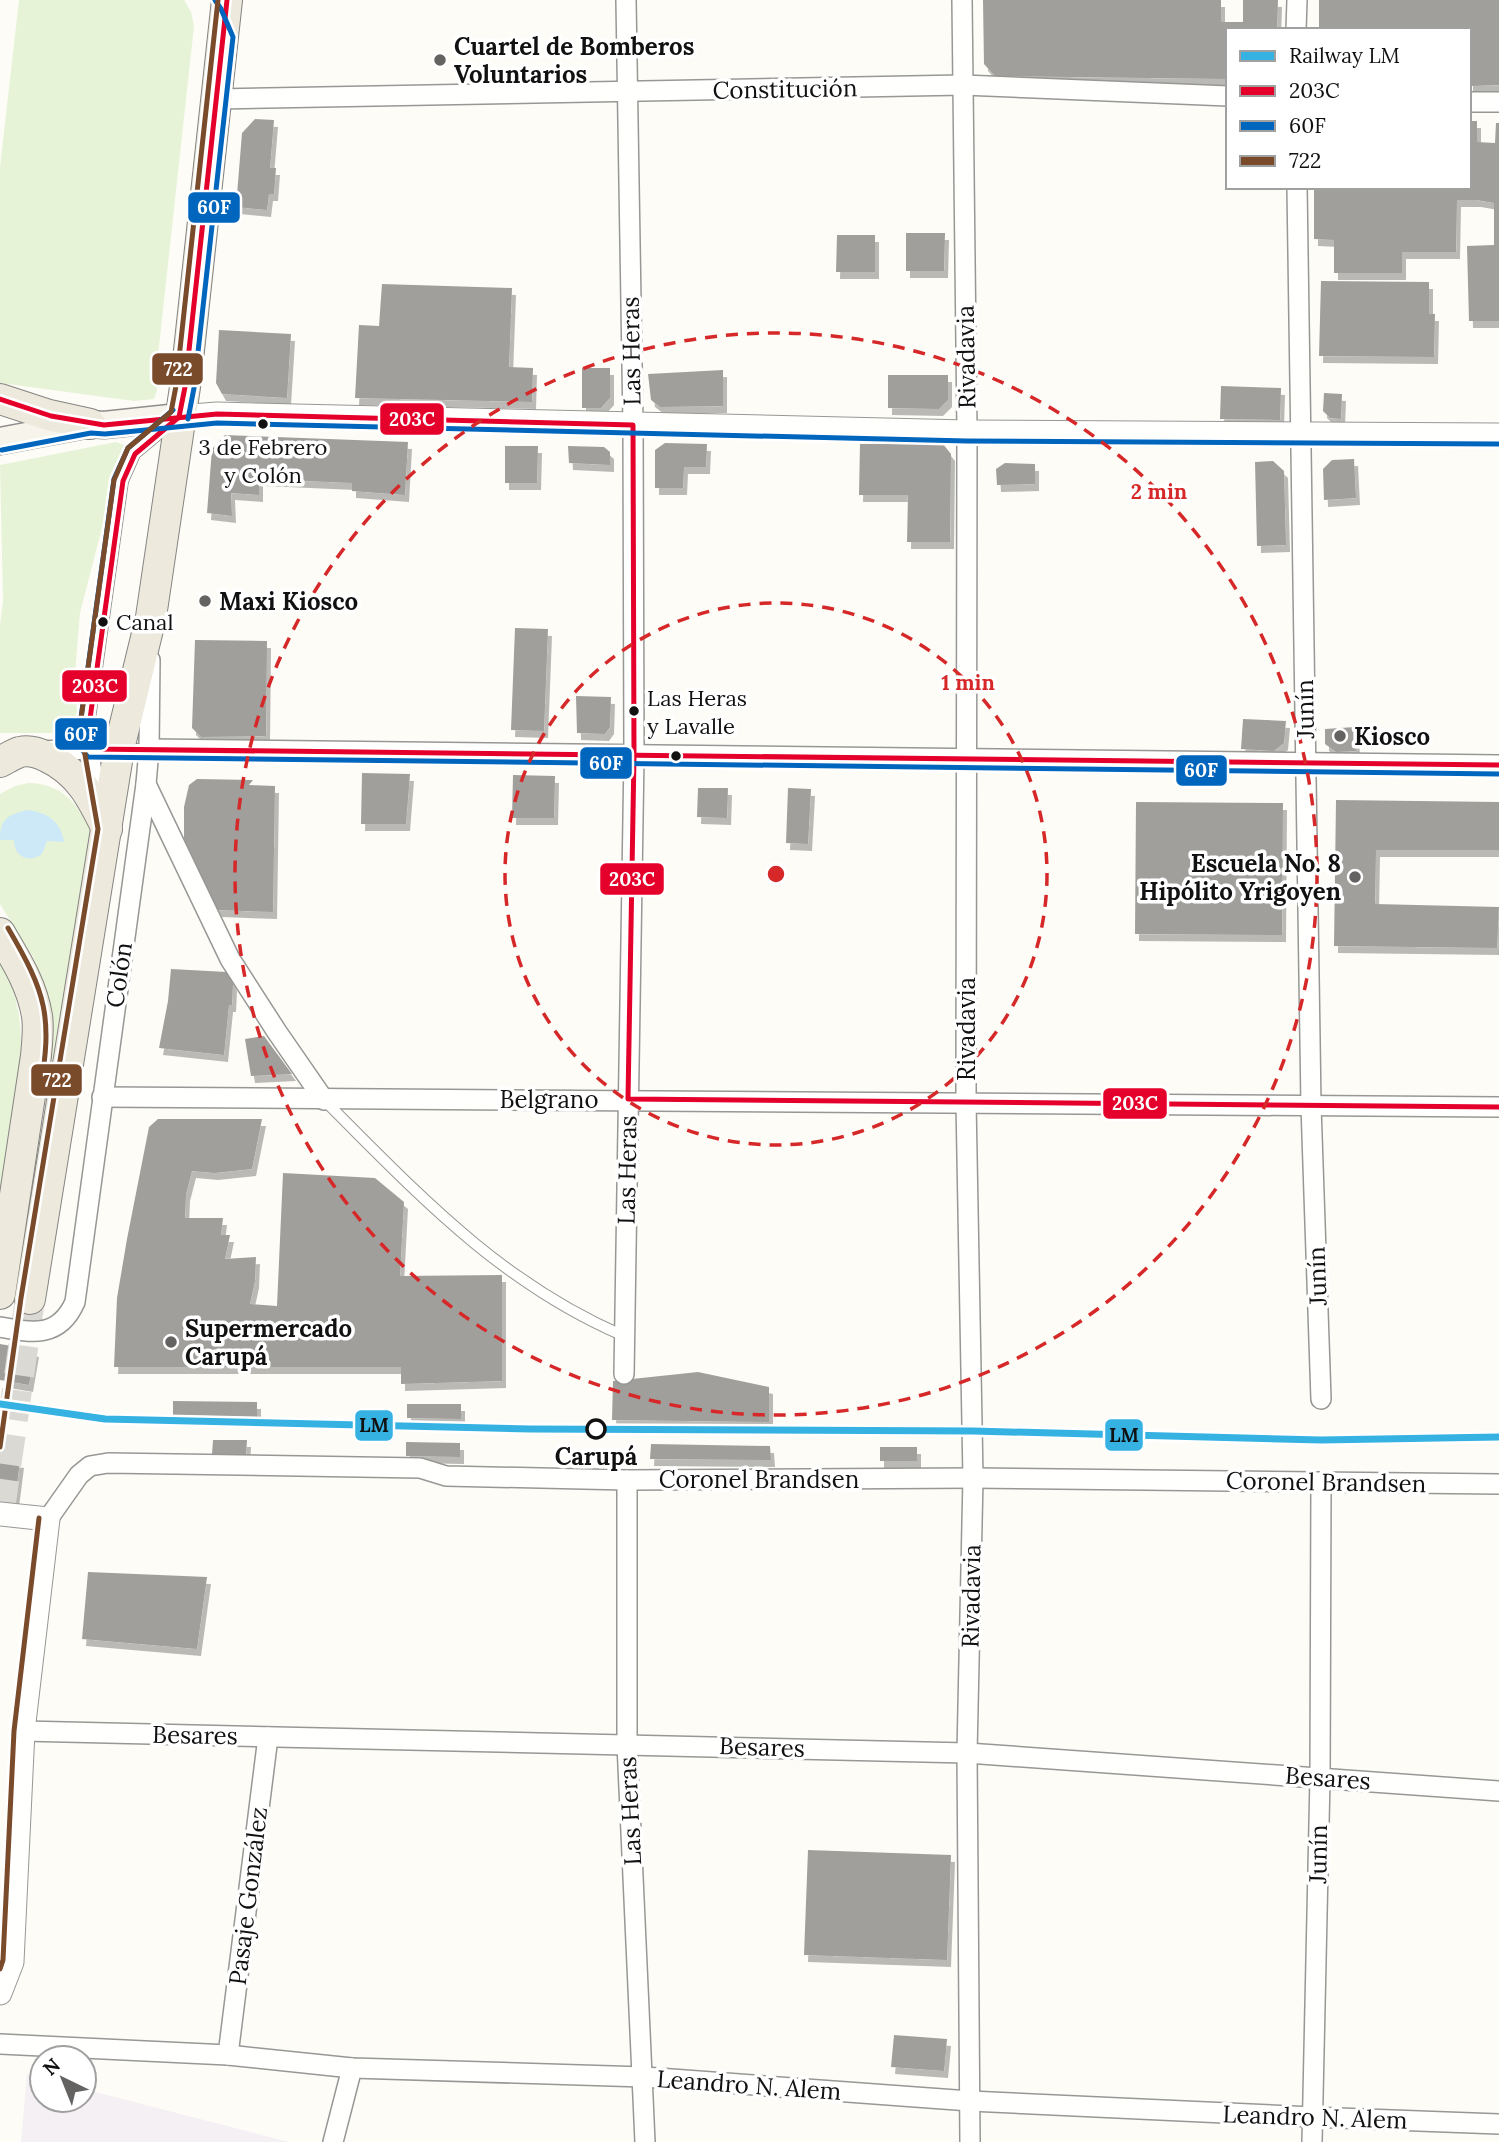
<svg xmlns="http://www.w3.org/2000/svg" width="1499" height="2142" viewBox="0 0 1499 2142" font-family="Lora,serif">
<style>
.industrial{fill:#f5f0f3}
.green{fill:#e7f3d7}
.water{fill:#cde8f7}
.building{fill:#a19f9c;filter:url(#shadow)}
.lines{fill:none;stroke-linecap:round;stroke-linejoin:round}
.primary-tunnel{stroke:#dad9d4;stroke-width:30;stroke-dasharray:30 15;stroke-linecap:butt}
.service-casing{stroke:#979795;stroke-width:12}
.minor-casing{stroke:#979795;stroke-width:22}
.tertiary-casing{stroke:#979795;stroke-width:25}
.secondary-casing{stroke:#8e8d8b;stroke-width:29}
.primary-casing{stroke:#858482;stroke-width:32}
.service{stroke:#fffffe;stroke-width:10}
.minor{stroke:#fffffe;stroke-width:19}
.tertiary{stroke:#fffffe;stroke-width:23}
.secondary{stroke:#f6f4eb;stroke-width:26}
.primary{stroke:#ede9dc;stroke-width:30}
.bus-1-casing{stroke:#fff;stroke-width:10}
.bus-2-casing{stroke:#fff;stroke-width:10}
.bus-3-casing{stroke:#fff;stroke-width:10}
.bus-1{stroke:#e4002b;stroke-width:5}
.bus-2{stroke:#0065bd;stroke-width:5}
.bus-3{stroke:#7a4b2a;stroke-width:5}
.rail-1-casing{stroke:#fff;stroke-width:12}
.rail-1{stroke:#35b2e2;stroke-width:7}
.ring{fill:none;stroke:#d62828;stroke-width:3.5;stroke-dasharray:12 9}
.poi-dot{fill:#646362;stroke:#fff;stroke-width:2.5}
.bus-dot{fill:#111;stroke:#fff;stroke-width:2.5}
.stop-dot{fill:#fff;stroke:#111;stroke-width:3.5}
.labels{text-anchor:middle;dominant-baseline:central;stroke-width:7;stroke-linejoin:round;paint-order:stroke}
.bus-label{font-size:22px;fill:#111;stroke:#fff;text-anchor:start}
.poi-label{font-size:24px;font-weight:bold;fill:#111;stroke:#fff;text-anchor:start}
.street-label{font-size:24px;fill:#111;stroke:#fff}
.stop-label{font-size:24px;font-weight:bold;fill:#111;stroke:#fff}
.centre{fill:#d62828;stroke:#fff;stroke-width:3.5}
.ring-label{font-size:21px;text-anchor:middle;font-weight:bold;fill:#d62828;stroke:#fff;stroke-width:7;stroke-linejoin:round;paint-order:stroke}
.line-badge{stroke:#fff;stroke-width:2.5}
.badge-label{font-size:19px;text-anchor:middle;font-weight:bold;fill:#fff}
.pale-badge-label{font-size:19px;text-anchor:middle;font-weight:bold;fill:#111}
</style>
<defs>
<filter id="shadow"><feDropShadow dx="4" dy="7" stdDeviation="0" flood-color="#0004"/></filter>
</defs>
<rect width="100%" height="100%" fill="#fdfcf7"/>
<path class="industrial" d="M27 2074 42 2078V2100H84V2089L289 2142H21Z"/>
<g class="green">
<path d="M19 0H184L191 12 194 26 156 374 157 391 154 399 134 401 0 383V167Z"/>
<path d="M116 442 127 446 115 477 80 613 75 674 77 713 73 733H0V625L3 600 0 465Z"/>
<path d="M28 783C62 783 80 805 92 835L50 1072 49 1009 34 959 0 904V794L15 786Z"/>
<path d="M0 961C29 1011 22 1064 14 1118 9 1148 5 1178 0 1208Z"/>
</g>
<path class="water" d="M27 810C47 812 61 821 64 842L47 841 42 854C28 864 14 856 14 840H0C0 818 8 815 27 810Z"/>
<g class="building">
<path d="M983 0H1221V22H1243V0H1278L1277 30H1228V79L995 76 984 64Z"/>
<path d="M1319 0H1499V85L1469 86V30H1319Z"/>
<path d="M255 119 274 120 270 168H276L274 194H269L267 210 236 207 242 133Z"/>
<path d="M1469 121H1477V142L1495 143 1496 123H1499V321H1469L1467 246 1494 245V203L1477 200H1457L1456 252H1402V273H1334V240L1314 239V187H1469Z"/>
<path d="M906 233H945L944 271H906Z"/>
<path d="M837 235H875V272H836Z"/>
<path d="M1321 281 1429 282V314H1435L1434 357 1319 356Z"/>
<path d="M382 284 512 288 509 367 533 368 532 402 355 398 359 325 379 326Z"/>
<path d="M219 330 291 334 287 398 222 394 216 383Z"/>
<path d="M582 368H610V398L601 408H582Z"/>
<path d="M723 370V406L660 407 651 400 648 374Z"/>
<path d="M888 375H948V400L939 409 888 408Z"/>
<path d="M1221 386 1281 388 1280 420 1220 419Z"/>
<path d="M1324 393 1342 394 1341 419 1330 418 1323 411Z"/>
<path d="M225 435 408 442 405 495 352 491V483L259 479V495L231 493 232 516 207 513 212 449Z"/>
<path d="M665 443 707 444 706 467H684L683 488H655V450Z"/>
<path d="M860 444H943L951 454 950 542H907L908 495H859Z"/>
<path d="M505 446H538L537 483H505Z"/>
<path d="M568 446 604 447 610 452V465L569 463Z"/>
<path d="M1354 459 1356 498 1324 500 1323 469 1332 460Z"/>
<path d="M1273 461 1284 471 1286 545 1257 546 1255 462Z"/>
<path d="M1005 463 1035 464V484L997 485 996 469Z"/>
<path d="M515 628 548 629 544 731 511 730Z"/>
<path d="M195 640 267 641 266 736 201 737 192 728Z"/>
<path d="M576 696 611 697 610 727 605 734 577 733Z"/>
<path d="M1243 719 1286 721 1284 743 1274 751 1241 749Z"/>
<path d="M1355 727 1356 751 1336 752 1325 744V729Z"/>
<path d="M362 773 410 774 406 824H361Z"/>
<path d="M513 775 555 776 554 818H512Z"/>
<path d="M197 779 253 780 249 785 275 786 273 912 218 910 184 845V807L189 785Z"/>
<path d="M698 788H728L727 818 697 817Z"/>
<path d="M788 788 811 789 808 844 786 843Z"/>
<path d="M1336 800 1499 802V850H1376L1375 904 1499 907 1497 948 1334 946Z"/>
<path d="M1136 802 1283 803 1282 935 1135 934Z"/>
<path d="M171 969 227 972 233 984 232 1005H229L224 1055 159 1048 168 1001Z"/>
<path d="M264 1036 292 1074 251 1076 245 1039Z"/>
<path d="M158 1119H262L252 1169 214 1173 192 1171 186 1194 185 1218H223L221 1235H230L225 1259 256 1257 255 1281 250 1304 277 1306 283 1173 375 1178 404 1202 400 1276 502 1275V1381L401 1384V1367H114L117 1298 127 1239 149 1127Z"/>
<path d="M0 1344 35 1350 29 1385 0 1380Z"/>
<path d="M698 1372 769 1387V1422L612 1420 613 1381Z"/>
<path d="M173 1401 257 1402V1417L173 1415Z"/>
<path d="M407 1404H461V1419L407 1418Z"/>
<path d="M213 1440H247L246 1455 212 1454Z"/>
<path d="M406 1442 460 1443V1457L406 1456Z"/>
<path d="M651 1444 770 1446 771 1460 650 1459Z"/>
<rect x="880" y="1447" width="37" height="14"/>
<path d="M0 1458 20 1461 15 1500 0 1498Z"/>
<path d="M88 1572 207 1577 197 1649 82 1639Z"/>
<path d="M808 1850 951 1855 947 1960 804 1955Z"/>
<path d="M894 2035 947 2039 944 2071 891 2067Z"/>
</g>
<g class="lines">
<path class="primary-tunnel" d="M0 1509 30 1299"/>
<g class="service-casing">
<g id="service">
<path d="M91 749H149"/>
<path d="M100 793 89 726 123 481 135 454 171 424"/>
<path d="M324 1100C417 1193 500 1283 624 1336"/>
</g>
</g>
<g class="minor-casing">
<g id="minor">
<path d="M962 0 967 432 966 1102 973 1478 967 1753 970 2142"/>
<path d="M1296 30 1297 0"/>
<path d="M217 99 963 85 1228 96"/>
<path d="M1469 102H1499"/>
<path d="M1297 187 1311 1106 1321 1399"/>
<path d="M149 749 1499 765"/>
<path d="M39 751 91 749"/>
<path d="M146 784 230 959 277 1032 324 1100"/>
<path d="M102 1097 1499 1107"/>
<path d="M0 1327C33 1333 59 1338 75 1302L146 784 149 749 150 660"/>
<path d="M624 1374 634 756 633 425 626 0"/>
<path d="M627 1480V1744L645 2142"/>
<path d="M48 1519 79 1475 90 1466 108 1463 420 1468 446 1476 627 1480 973 1478 1499 1484"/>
<path d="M23 1731 967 1753 1499 1791"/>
<path d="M0 2044 228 2055 352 2068 644 2077 970 2101 1312 2117 1499 2124"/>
<path d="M228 2055 268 1737"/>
<path d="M333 2142 352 2068"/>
<path d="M1312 2142 1320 1778 1321 1482"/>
</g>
</g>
<g class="tertiary-casing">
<g id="tertiary">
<path d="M179 417 217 414 967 432 1499 435"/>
<path d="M0 1514 48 1519 23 1731 12 1962 0 1993"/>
</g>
</g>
<g class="secondary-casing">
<path id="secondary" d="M0 441 90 424 104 425 179 417"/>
</g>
<g class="primary-casing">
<g id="primary">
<path d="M0 399 49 415 90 424"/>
<path d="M0 762C6 759 13 754 20 752 29 750 39 753 47 757 79 772 92 798 107 829"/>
<path d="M0 933C16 960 32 985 37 1016 39 1028 37 1043 36 1056L0 1294"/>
<path d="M30 1299 119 749 151 617 185 387 227 0"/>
</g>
</g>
<use href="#service" class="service"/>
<use href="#minor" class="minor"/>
<use href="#tertiary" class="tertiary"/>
<use href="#secondary" class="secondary"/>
<use href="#primary" class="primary"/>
<g class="bus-1-casing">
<g id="bus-1">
<path d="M0 399 51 416 104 425 217 414 633 425 634 756 628 1099 1499 1107"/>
<path d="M179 417 135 454 123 481 89 726 91 749 1499 765"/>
<path d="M179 417 185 387 227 0"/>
</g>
</g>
<g class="bus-2-casing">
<g id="bus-2">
<path d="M173 410 128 448 114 479 80 725 83 751 88 757 1499 774"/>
<path d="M188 419 194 388 233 37 221 9 215 0"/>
<path d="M2 450 91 433 105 434 217 423 967 441 1499 444"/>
</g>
</g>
<g class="bus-3-casing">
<g id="bus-3">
<path d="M8 928C46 993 53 1016 40 1091"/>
<path d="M0 1447 21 1298 98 829 80 726 114 480 128 448 171 412 176 386 218 0"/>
<path d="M0 1969 3 1960 14 1731 39 1518"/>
</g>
</g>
<use href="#bus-1" class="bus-1"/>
<use href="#bus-2" class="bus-2"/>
<use href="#bus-3" class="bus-3"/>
<g class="rail-1-casing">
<path id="rail-1" d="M0 1404 105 1419 530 1429 973 1431 1321 1440 1499 1437"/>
</g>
<use href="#rail-1" class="rail-1"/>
</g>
<g class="ring">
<circle cx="776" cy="874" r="271"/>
<circle cx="776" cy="874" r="541"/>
</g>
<g class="poi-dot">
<circle cx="440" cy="60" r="7"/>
<circle cx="205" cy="601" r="7"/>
<circle cx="1340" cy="736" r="7"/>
<circle cx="1355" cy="877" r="7"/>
<circle cx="171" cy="1342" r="7"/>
</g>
<g class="bus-dot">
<circle cx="263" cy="424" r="6"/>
<circle cx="103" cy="622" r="6"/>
<circle cx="634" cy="711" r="6"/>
<circle cx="676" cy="756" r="6"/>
</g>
<circle class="stop-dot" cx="596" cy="1429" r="9"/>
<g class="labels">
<g class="bus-label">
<text x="263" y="447" text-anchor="middle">3 de Febrero<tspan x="263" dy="28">y Colón</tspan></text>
<text x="116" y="622">Canal</text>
<text x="647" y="698">Las Heras<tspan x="647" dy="28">y Lavalle</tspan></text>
</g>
<g class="poi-label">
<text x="454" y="46">Cuartel de Bomberos<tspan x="454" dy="28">Voluntarios</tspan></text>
<text x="219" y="601">Maxi Kiosco</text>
<text x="1354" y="736">Kiosco</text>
<text x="1341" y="863" text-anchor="end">Escuela No. 8<tspan x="1341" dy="28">Hipólito Yrigoyen</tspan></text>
<text x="185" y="1328">Supermercado<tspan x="185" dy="28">Carupá</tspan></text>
</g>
<g class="street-label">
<text transform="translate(785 89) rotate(-1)">Constitución</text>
<text transform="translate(631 351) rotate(-91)">Las Heras</text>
<text transform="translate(966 357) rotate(-91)">Rivadavia</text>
<text transform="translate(1305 709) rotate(-91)">Junín</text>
<text transform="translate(119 975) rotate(-82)">Colón</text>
<text transform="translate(966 1029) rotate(-90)">Rivadavia</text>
<text x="549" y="1099">Belgrano</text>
<text transform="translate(627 1170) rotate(-89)">Las Heras</text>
<text transform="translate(1317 1276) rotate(-92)">Junín</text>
<text x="759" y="1479">Coronel Brandsen</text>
<text transform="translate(1326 1482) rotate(1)">Coronel Brandsen</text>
<text transform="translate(971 1596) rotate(-89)">Rivadavia</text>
<text transform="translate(195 1735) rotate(1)">Besares</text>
<text transform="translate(762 1747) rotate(2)">Besares</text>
<text transform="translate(1328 1778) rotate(4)">Besares</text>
<text transform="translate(630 1811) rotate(-93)">Las Heras</text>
<text transform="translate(1318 1854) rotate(-89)">Junín</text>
<text transform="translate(248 1896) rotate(-83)">Pasaje González</text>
<text transform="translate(749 2085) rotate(4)">Leandro N. Alem</text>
<text transform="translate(1315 2117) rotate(2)">Leandro N. Alem</text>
</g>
<g class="stop-label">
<text x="596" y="1456">Carupá</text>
</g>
</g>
<circle cx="776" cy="874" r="10" class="centre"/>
<g class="ring-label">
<text x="1159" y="499">2 min</text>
<text x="968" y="690">1 min</text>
</g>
<g class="line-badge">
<rect x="187" y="191" width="54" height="33" rx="7" fill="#0065bd"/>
<rect x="151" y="352" width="53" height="34" rx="7" fill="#7a4b2a"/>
<rect x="379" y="402" width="66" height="34" rx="7" fill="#e4002b"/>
<rect x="61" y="669" width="67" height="34" rx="7" fill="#e4002b"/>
<rect x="54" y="717" width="54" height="34" rx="7" fill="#0065bd"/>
<rect x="579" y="746" width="54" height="34" rx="7" fill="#0065bd"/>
<rect x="1175" y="754" width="53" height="33" rx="7" fill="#0065bd"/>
<rect x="599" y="862" width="66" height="34" rx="7" fill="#e4002b"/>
<rect x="30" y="1063" width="53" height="34" rx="7" fill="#7a4b2a"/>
<rect x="1102" y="1087" width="66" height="33" rx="7" fill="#e4002b"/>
<rect x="354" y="1409" width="40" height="33" rx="7" fill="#35b2e2"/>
<rect x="1104" y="1418" width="40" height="34" rx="7" fill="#35b2e2"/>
</g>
<g class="badge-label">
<text x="214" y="214">60F</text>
<text x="178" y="376">722</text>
<text x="412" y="426">203C</text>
<text x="95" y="693">203C</text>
<text x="81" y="741">60F</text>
<text x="606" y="770">60F</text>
<text x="1201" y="777">60F</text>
<text x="632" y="886">203C</text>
<text x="57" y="1087">722</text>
<text x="1135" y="1110">203C</text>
</g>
<g class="pale-badge-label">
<text x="374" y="1432">LM</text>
<text x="1124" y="1442">LM</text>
</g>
<rect x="1226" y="28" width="245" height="161" fill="#ffffff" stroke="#a0a0a0" stroke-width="2"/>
<rect x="1240" y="51" width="35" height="10" fill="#35b2e2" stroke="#a0a0a0" stroke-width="2"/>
<text x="1289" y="63" font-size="21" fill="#111111">Railway LM</text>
<rect x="1240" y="86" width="35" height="10" fill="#e4002b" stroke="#a0a0a0" stroke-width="2"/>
<text x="1289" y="98" font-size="21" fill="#111111">203C</text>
<rect x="1240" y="121" width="35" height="10" fill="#0065bd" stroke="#a0a0a0" stroke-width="2"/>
<text x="1289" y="133" font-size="21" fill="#111111">60F</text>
<rect x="1240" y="156" width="35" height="10" fill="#7a4b2a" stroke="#a0a0a0" stroke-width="2"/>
<text x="1289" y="168" font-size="21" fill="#111111">722</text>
<g transform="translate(63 2079) rotate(317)"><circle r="33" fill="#ffffff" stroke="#a0a0a0" stroke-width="2"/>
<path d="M0-5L12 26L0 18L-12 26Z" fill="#646362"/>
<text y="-10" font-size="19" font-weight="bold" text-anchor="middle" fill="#111111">N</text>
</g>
</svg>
